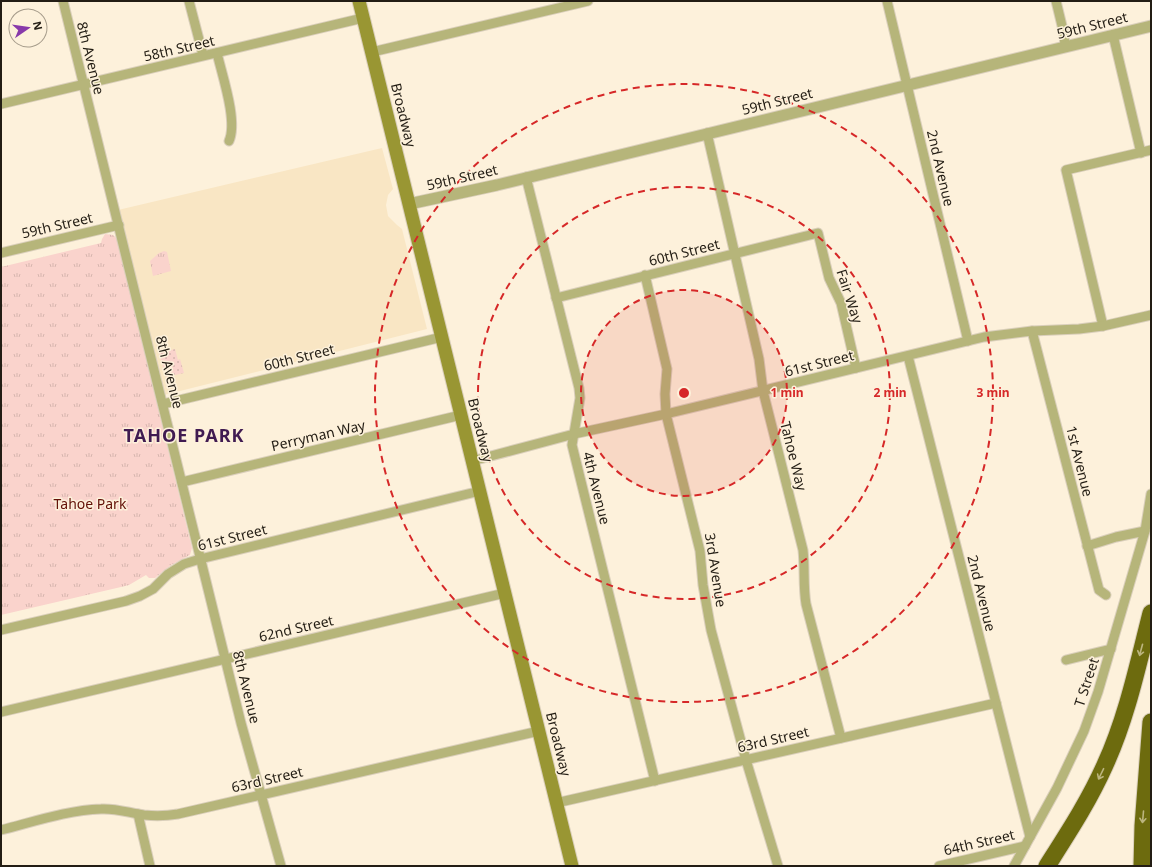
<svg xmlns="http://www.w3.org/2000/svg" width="1152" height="867" viewBox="0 0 1152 867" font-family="'Noto Sans',sans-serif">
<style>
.built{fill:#f9e6c4}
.park{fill:url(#park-tufts)}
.garden{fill:url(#garden-dots)}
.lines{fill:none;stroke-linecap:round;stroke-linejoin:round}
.minor-casing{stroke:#dacfbb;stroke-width:11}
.tertiary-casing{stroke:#dacfbb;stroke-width:13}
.secondary-casing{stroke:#dacfbb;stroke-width:15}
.motorway-casing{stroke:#dacfbb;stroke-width:19}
.minor{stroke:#b6b57a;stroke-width:9}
.tertiary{stroke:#b6b57a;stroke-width:11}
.secondary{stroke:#999633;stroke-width:13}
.motorway{stroke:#6d6b0e;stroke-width:17}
.oneway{stroke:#bcb57f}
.ring{fill:none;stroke:#d62828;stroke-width:2;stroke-dasharray:7 5}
.labels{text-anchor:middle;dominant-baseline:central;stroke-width:3;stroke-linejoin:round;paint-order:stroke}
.street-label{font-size:14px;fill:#231d14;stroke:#fdf1db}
.park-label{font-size:14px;fill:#631107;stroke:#fdf1db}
.district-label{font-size:18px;font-weight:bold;letter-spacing:1px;fill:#401b51;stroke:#fdf1db}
.centre{fill:#d62828;stroke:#fdf1db;stroke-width:2}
.ring-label{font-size:12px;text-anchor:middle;font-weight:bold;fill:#d62828;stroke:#fdf1db;stroke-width:3;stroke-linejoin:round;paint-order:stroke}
</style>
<defs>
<pattern id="park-tufts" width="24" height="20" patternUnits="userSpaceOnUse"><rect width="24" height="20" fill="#fad3cc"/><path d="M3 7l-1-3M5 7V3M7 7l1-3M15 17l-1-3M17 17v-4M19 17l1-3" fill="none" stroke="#d6b5ae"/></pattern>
<pattern id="garden-dots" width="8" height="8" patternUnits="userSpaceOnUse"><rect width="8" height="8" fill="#fad3cc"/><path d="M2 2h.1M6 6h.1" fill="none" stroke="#d6b5ae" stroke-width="1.8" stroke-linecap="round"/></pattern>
</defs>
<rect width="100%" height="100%" fill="#fdf1db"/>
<path class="built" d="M382 148 393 189 388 195 386 205 388 216 397 225 402 229 427 329 164 395 118 210Z"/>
<g class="park">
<path d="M105 234 113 235 117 239 192 548 190 555 171 565 155 578H149L146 575 129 585 121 587 1 615V267L101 243 102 239Z"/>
<path d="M164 251 167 252 171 271 153 276 150 261 159 253Z"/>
</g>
<path class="garden" d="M175 349 178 360 180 359 184 373 166 377 159 353Z"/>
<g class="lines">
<g class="minor-casing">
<g id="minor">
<path d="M63 1 241 723 281 866"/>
<path d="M189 1 203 55"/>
<path d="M887 1 968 341"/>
<path d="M1056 1 1064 34 1065 47"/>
<path d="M1113 35 1141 153"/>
<path d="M372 52 588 1"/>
<path d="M217 53C222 75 238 121 229 141"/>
<path d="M1 104 363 18"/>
<path d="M707 133 759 359 763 391 803 550C805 568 803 586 806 604L841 738"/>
<path d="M526 177 579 388 580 398 572 445 655 781"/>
<path d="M1 253 119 225"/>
<path d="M645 275 667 369 665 394 666 414 700 551 703 585 711 630 746 760 778 866"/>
<path d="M556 298 818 233 829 278 841 303 856 368"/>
<path d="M1103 326 1066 170 1151 150"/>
<path d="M1032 331 1099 590 1106 595"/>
<path d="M908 356 1030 837"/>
<path d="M163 404 442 337"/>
<path d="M472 461 574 434 666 414 984 337 1032 331 1079 329 1103 326 1151 315"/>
<path d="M182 482 461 415"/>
<path d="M1087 546 1116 537 1145 531"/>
<path d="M1 630 126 601 140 596 153 589 168 574 184 564 200 559 480 491"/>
<path d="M1066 660 1111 649"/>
<path d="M1 712 505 593"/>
<path d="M556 803 996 703"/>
<path d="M138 814 150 866"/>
<path d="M1 830C33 822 68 810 101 809 116 808 129 813 144 815 155 816 166 816 178 814L539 731"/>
<path d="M939 866 1025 846"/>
<path d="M1014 866 1057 788 1084 731 1098 692 1145 531 1151 494"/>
</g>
</g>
<g class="tertiary-casing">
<path id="tertiary" d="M409 204 497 185 1151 26"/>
</g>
<g class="secondary-casing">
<path id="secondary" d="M359 1 572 866"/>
</g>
<g class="motorway-casing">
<g id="motorway">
<path d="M1047 866C1068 833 1089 801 1105 765 1127 717 1138 664 1151 613"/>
<path d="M1142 866 1143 826 1151 722"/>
</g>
</g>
<use href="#minor" class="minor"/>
<use href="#tertiary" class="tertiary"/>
<use href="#secondary" class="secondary"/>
<use href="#motorway" class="motorway"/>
</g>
<defs><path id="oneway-shaft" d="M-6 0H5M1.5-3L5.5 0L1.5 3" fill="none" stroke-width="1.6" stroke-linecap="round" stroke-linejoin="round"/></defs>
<g class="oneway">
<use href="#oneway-shaft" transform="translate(1141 650) rotate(105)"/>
<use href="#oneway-shaft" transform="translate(1101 774) rotate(116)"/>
<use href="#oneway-shaft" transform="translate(1143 817) rotate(95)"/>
</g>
<circle cx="684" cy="393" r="103" fill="#d62828" fill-opacity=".12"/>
<g class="ring">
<circle cx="684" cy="393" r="103"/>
<circle cx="684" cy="393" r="206"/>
<circle cx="684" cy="393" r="309"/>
</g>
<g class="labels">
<g class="street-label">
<text transform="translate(1092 25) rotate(-14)">59th Street</text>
<text transform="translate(179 48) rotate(-13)">58th Street</text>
<text transform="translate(91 58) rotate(76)">8th Avenue</text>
<text transform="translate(777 101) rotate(-14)">59th Street</text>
<text transform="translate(404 115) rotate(76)">Broadway</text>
<text transform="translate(941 168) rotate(77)">2nd Avenue</text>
<text transform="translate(462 177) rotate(-13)">59th Street</text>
<text transform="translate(57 225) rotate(-13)">59th Street</text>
<text transform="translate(684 252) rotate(-14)">60th Street</text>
<text transform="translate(850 296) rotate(72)">Fair Way</text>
<text transform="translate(299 357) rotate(-14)">60th Street</text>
<text transform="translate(819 363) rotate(-14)">61st Street</text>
<text transform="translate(170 372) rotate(76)">8th Avenue</text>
<text transform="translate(481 430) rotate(76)">Broadway</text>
<text transform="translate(318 435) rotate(-13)">Perryman Way</text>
<text transform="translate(794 456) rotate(76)">Tahoe Way</text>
<text transform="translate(1080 461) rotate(76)">1st Avenue</text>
<text transform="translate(597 488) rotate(76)">4th Avenue</text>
<text transform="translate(232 537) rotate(-14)">61st Street</text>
<text transform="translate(716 570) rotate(81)">3rd Avenue</text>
<text transform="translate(982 593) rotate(76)">2nd Avenue</text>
<text transform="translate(296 628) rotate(-13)">62nd Street</text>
<text transform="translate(1086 682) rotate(-72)">T Street</text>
<text transform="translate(247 687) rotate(76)">8th Avenue</text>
<text transform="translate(773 739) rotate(-13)">63rd Street</text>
<text transform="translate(559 744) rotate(76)">Broadway</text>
<text transform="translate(267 779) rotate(-13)">63rd Street</text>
<text transform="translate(979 842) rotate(-13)">64th Street</text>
</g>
<g class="park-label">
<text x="90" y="503">Tahoe Park</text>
</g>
<g class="district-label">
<text x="184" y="435">TAHOE PARK</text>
</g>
</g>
<circle cx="684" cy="393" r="6" class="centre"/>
<g class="ring-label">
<text x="787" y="397">1 min</text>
<text x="890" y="397">2 min</text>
<text x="993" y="397">3 min</text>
</g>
<rect width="1152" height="867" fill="none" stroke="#231d14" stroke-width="4"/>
<g transform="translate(28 28) rotate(77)"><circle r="19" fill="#fdf1db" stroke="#a69c8b"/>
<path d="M0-3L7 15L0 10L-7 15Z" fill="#8839aa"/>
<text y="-6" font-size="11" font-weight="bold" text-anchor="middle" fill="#231d14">N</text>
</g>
</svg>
